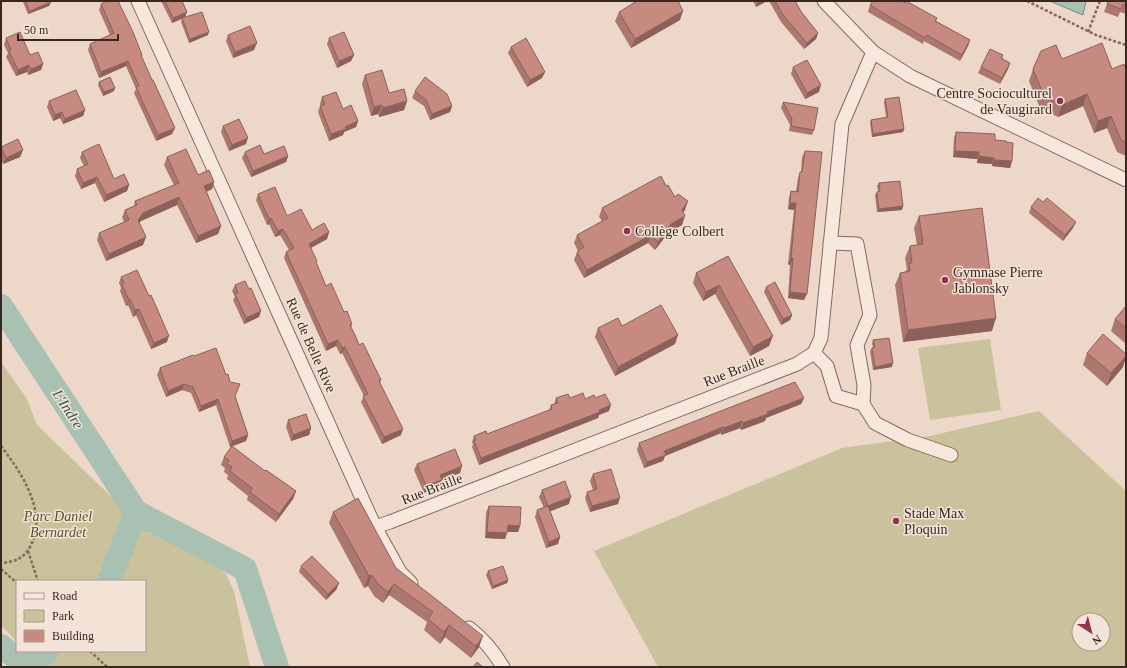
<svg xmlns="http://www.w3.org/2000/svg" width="1127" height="668" viewBox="0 0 1127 668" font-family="'Times New Roman',serif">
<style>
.green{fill:#cac29d;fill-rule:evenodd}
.water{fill:#a9c1b3;stroke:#708f7e}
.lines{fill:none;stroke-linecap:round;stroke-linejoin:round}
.river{stroke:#a9c1b3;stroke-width:24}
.minor-casing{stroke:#87685f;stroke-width:15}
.path{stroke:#87685f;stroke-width:2.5;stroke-dasharray:3 2;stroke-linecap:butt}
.minor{stroke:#f7e7dc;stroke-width:13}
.wall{fill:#ab776f}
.shaded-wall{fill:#8b615a}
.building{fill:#c78a81;stroke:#8b615a}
.poi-dot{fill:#92334f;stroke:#f4e4d8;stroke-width:1.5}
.labels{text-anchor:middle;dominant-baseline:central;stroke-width:3;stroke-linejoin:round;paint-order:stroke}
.poi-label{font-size:14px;fill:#392621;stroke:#f4e4d8;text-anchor:start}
.street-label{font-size:14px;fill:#392621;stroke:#f4e4d8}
.park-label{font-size:14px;font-style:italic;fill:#545229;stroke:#f4e4d8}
.water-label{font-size:15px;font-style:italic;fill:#32574a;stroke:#f4e4d8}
</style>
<rect width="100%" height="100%" fill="#ecd7c9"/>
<g class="green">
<path d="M990 339 1001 410 930 420 918 348Z"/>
<path d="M1 362 27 399 37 425 150 534 159 531 174 535 226 574 234 591 250 667H39L24 651H145V581H17V643L7 631 1 627Z"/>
<path d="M1039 411 1126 491V667H658L594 551 842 448 930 436ZM1079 620H1103V644H1079Z"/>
</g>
<path class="water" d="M1052 1H1086L1083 15 1052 2Z"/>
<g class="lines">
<g class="river">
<path d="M1 306 136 512 245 569 277 667"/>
<path d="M109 581 136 512"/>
<path d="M1 646 27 667"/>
<path d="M31 667 47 651"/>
</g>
<g class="minor-casing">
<g id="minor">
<path d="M138 1 375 527 400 572 411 583"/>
<path d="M824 1 873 52 910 76 1126 180"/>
<path d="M830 243 857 244 870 315 857 345 864 385 863 404"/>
<path d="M814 353 827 366 836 396 863 404 875 423 908 440 951 455"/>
<path d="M375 527 390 522 797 364 814 353 821 338 842 124 873 52"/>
<path d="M469 628C484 639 494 652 503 667"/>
</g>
</g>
<g class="path">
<path d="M1027 1 1096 35 1126 45"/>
<path d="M1088 32 1100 1"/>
<path d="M1 446C21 472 48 512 31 545 25 558 15 562 1 563"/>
<path d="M28 551 38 581"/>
<path d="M1 569 17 583"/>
<path d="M90 651 107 667"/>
</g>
<use href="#minor" class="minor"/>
</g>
<g class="wall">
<path d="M24 1H50L51 2 49 6 28 14 23 2Z"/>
<path d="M161 1H182L187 12 185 17 208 35 189 43 181 22 182 19 172 23Z"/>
<path d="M753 1H767L756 7Z"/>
<path d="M769 1H795L802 13 818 33 816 39 804 49 781 22Z"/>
<path d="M1108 1H1126V14L1120 12 1118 17 1104 12Z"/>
<path d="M101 4 142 55V57L172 134 156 141 134 93 136 89 126 66 99 78 88 50 90 44 110 35 99 10Z"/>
<path d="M870 5 937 18 936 21 970 40 968 46 960 61 924 41 923 44 868 12Z"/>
<path d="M619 12 680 20 631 48 615 21Z"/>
<path d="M228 35 254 50 233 58 226 41Z"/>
<path d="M6 38 43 64 41 70 28 75 27 72 16 76 6 57 8 53 4 45Z"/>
<path d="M329 38 354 55 351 61 337 68 327 44Z"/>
<path d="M511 47 545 72 542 78 527 87 508 53Z"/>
<path d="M1003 55 1002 59 1010 63 1008 69 1000 84 978 73 981 67Z"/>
<path d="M1062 59 1112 69 1126 70V156L1117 152 1107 128 1094 133 1083 106 1058 117 1040 108 1029 81 1033 69Z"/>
<path d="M793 67 819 92 805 99 791 74Z"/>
<path d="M365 75 389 93 407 101 404 110 379 117 378 114 371 116 362 84Z"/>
<path d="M99 82 114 91 103 96 98 85Z"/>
<path d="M415 91 452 106 450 112 430 120 424 106 412 98Z"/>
<path d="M322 97 343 109 358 121 356 127 344 132 343 135 329 141 318 112 320 106H321L320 104Z"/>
<path d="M885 99 904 129 903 132 872 137 870 123 871 120 886 117 884 102Z"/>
<path d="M49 101 85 110 83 116 63 124 60 118 53 121 47 107Z"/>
<path d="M783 102 814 130 812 135 789 131 790 125 781 108Z"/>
<path d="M223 126 246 144 229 151 221 132Z"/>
<path d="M956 132 1006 142 1012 161 1010 168 992 166V164L977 163V159L953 157 954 138Z"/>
<path d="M1 147 23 150 20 157 3 164 1 159Z"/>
<path d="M805 151 804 300 788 298 790 265 788 264 794 210 788 209 789 197 791 191H796L798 178 800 172H801L802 157Z"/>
<path d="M82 152 114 179 129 185 127 191 104 202 95 183 81 189 75 176 77 169 84 166 80 158Z"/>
<path d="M245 152 264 154 288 156 286 162 251 177 242 158Z"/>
<path d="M167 157 198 175 214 182 212 189 206 192 221 226 218 234 196 243 177 205 141 221 139 223 143 245 106 261 97 240 99 233 124 222 122 217 125 210 134 206 135 201 174 185 164 165Z"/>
<path d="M879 183 903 206 902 210 877 212 875 195 877 192 878 191 877 186Z"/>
<path d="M666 186 685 210 683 212 682 225 668 233 655 250 648 243 584 278 574 260 577 252 578 251 574 243 577 235 602 221 599 217 602 208Z"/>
<path d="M258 194 287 216 312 230 329 232 327 239 311 248 316 263 326 286 352 324 351 328 359 345 381 380 380 383 401 435 382 444 361 402 364 396 342 353 340 354 336 346 326 351 284 258 286 252 289 250 280 235 275 237 269 224 267 225 256 200Z"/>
<path d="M1043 202 1073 228 1063 241 1029 213 1031 207Z"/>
<path d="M919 216 992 331 903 342 895 285 900 273 905 272 907 269 905 258 910 246 917 245 914 228Z"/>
<path d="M728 256 769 346 750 356 715 294 703 301 693 283 696 273Z"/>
<path d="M121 277 167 342 151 349 136 315 133 317 128 305 126 306 120 291 121 288 119 283Z"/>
<path d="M235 285 249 289 261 311 259 317 244 324 233 300 235 297 232 291Z"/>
<path d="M766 287 792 315 790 320 781 325 764 292Z"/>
<path d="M1126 306V344L1111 331 1115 319Z"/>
<path d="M622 326 675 344 615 376 595 337 598 328Z"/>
<path d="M873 340 892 367 873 370 870 351 872 348 873 347 872 344Z"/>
<path d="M1087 353 1123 367 1107 386 1083 365Z"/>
<path d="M194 356 226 375 235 396 248 435 246 441 230 447 216 405 199 412 191 393 182 390 166 397 157 375 160 368Z"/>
<path d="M556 398 585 399 595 398 609 411 599 415 598 418 479 465 472 447 473 444 472 442 474 436 487 434 549 410 551 405 554 404Z"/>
<path d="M804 398 801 404 766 418 765 421 741 430 740 428 721 435V433L665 456 663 461 644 468 637 450 639 443Z"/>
<path d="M288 420 311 428 309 435 291 441 286 427Z"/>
<path d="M224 457 265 471 296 491 293 499 276 522 247 500 248 496 227 479 228 475 224 472 225 468 221 465Z"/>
<path d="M417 464 460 473 442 480 440 486 424 493 414 470Z"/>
<path d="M593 474 618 504 590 512 585 498 587 492 593 490 590 481Z"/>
<path d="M542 490 569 504 550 511 560 537 558 544 546 548 535 517 537 510 544 508 539 497Z"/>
<path d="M489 506 520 526 518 532H507L505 539 485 538 486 512Z"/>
<path d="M333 512 396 568 479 647 471 658 445 637 440 644 424 630 427 622 389 595 383 603 374 596 368 586 364 588 329 523Z"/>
<path d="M301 566 339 583 336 590 326 600 299 572Z"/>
<path d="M488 571 508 580 507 583 492 589 486 575Z"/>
</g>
<g class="shaded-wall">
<path d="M758 1H767L756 7Z"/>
<path d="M51 2 49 6 28 14 30 11Z"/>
<path d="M683 11 680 20 631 48 635 39Z"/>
<path d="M187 12 185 17 172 23 173 18Z"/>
<path d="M209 32 208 35 189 43 190 39Z"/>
<path d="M818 33 816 39 804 49 807 43Z"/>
<path d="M970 40 968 46 960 61 962 55Z"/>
<path d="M257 43 254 50 233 58 235 52Z"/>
<path d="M354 55 351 61 337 68 339 61Z"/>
<path d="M128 61 126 66 99 78 101 72Z"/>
<path d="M1010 63 1008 69 1000 84 1002 78Z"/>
<path d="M43 64 41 70 28 75 31 69Z"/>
<path d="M29 65 27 72 16 76 18 70Z"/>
<path d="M545 72 542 78 527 87 530 80Z"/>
<path d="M821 85 819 92 805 99 807 93Z"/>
<path d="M115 88 114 91 103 96 104 92Z"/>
<path d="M1087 94 1083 106 1058 117 1062 105Z"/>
<path d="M407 101 404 110 379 117 383 108Z"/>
<path d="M382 105 378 114 371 116 374 107Z"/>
<path d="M452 106 450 112 430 120 432 114Z"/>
<path d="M85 110 83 116 63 124 65 119Z"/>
<path d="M62 112 60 118 53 121 55 115Z"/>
<path d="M1111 116 1107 128 1094 133 1098 121Z"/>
<path d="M358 121 356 127 344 132 343 135 329 141 331 134 345 127Z"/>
<path d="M175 128 172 134 156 141 158 135Z"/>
<path d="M904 129 903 132 872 137 873 134Z"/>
<path d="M248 138 246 144 229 151 232 145Z"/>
<path d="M23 150 20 157 3 164 6 158Z"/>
<path d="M955 151 979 152 977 159 953 157Z"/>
<path d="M288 156 286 162 251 177 253 171Z"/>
<path d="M979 156 994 158 992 164 977 163Z"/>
<path d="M994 160 1012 161 1010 168 992 166Z"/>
<path d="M97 177 95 183 81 189 83 183Z"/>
<path d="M214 182 212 189 202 194 204 186Z"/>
<path d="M129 185 127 191 104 202 106 195Z"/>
<path d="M179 197 177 205 141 221 135 227 138 220 143 213Z"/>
<path d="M688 201 685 210 679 218 682 210Z"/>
<path d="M790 203H796L794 210 788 209Z"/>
<path d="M903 206 902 210 877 212 879 209Z"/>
<path d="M685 216 682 225 668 233 655 250 658 242 671 224Z"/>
<path d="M271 218 269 224 267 225 269 219Z"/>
<path d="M1076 222 1073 228 1063 241 1065 235Z"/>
<path d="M221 226 218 234 196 243 198 236Z"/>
<path d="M283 229 280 235 275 237 278 231Z"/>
<path d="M329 232 327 239 307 250 309 244Z"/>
<path d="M651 235 648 243 584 278 587 270Z"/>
<path d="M146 237 143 245 106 261 109 254Z"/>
<path d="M791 258H793L790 265 788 264Z"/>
<path d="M719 285 715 294 703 301 706 292Z"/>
<path d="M790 292 807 294 804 300 788 298Z"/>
<path d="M130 299 128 305 126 306 129 300Z"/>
<path d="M139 309 136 315 133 317 135 310Z"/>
<path d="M261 311 259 317 244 324 246 318Z"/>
<path d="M792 315 790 320 781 325 783 319Z"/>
<path d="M996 318 992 331 903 342 908 330Z"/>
<path d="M678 335 675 344 615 376 618 367Z"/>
<path d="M169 336 167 342 151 349 154 343Z"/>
<path d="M773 336 769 346 750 356 753 347Z"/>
<path d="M338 340 336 346 326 351 328 344Z"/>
<path d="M345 347 342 353 340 354 342 348Z"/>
<path d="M1126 356V358L1123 367 1107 386 1111 373Z"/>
<path d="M893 363 892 367 873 370 875 367Z"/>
<path d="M184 384 182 390 166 397 168 391Z"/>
<path d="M804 398 801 404 766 418 765 421 741 430 743 423 767 412Z"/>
<path d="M218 399 216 405 199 412 201 406Z"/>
<path d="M611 405 609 411 599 415 598 418 479 465 481 458Z"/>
<path d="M742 421 740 428 721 435 724 428Z"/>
<path d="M723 427 721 433 665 456 663 461 644 468 647 462 664 451Z"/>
<path d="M311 428 309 435 291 441 293 435Z"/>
<path d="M403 429 401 435 382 444 384 437Z"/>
<path d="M248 435 246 441 230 447 232 441Z"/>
<path d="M462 466 460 473 437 481 440 475Z"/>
<path d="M442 480 440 486 424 493 426 486Z"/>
<path d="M296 491 293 499 276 522 279 514Z"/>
<path d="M571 497 569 504 546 513 548 506Z"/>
<path d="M620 498 618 504 590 512 592 506Z"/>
<path d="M508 525 520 526 518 532H506Z"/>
<path d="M487 532 507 533 505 539 485 538Z"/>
<path d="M560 537 558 544 546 548 549 542Z"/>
<path d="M372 575 368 586 364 588 369 576Z"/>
<path d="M508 580 507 583 492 589 493 586Z"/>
<path d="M339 583 336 590 326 600 328 594Z"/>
<path d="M394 584 389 595 383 603 388 592Z"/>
<path d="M449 625 445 637 440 644 444 632Z"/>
<path d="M483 636 479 647 471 658 476 646Z"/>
</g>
<g class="building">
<path d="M25 1H50L51 2 30 11Z"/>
<path d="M107 1H118L133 32 142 55H141L152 80H153L175 128 158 135 136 87 139 86 128 61 101 72 90 44 114 33 101 4Z"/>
<path d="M165 1H182L187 12 173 18Z"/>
<path d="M637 1H678L683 11 635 39 619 12Z"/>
<path d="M775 1H795L802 13 818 33 807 43 783 15Z"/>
<path d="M873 1H902L905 3 906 1 937 18 935 21 970 40 962 55 927 35 925 38 870 5Z"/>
<path d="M1108 1H1126V5L1123 4 1121 9 1107 4Z"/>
<path d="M202 12 209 32 190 39 182 18Z"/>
<path d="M250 26 257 43 235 52 228 35Z"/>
<path d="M20 32 30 55 38 52 43 64 31 69 29 65 18 70 9 51 11 50 6 38Z"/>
<path d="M344 32 354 55 339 61 329 38Z"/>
<path d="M526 38 545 72 530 80 511 47Z"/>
<path d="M1102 43 1112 69 1124 64 1126 70V142L1121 140 1111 116 1098 121 1087 94 1062 105 1044 96 1033 69 1041 51 1056 45 1062 59Z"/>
<path d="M990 49 1003 55 1001 58 1010 63 1002 78 981 67Z"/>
<path d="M807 60 821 85 807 93 793 67Z"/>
<path d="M382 70 389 93 404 89 407 101 383 108 382 105 374 107 365 75Z"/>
<path d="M110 77 115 88 104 92 99 82Z"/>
<path d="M425 77 447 94 452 106 432 114 426 100 415 91Z"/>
<path d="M76 90 85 110 65 119 62 112 55 115 49 101Z"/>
<path d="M336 92 343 109 351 105 358 121 345 127 346 129 331 134 320 106 325 104 322 97Z"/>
<path d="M899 97 904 129 873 134 871 120 888 117 885 99Z"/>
<path d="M783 102 818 108 814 130 791 126 792 119Z"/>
<path d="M239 119 248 138 232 145 223 126Z"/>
<path d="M956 132 995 134V140L1006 141V142L1013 143 1012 161 994 160V158L979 156V152L955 151Z"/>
<path d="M18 139 23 150 6 158 1 147Z"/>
<path d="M99 144 114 179 124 174 129 185 106 195 97 177 83 183 77 169 88 164 82 152Z"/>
<path d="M260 145 264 154 284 146 288 156 253 171 245 152Z"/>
<path d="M186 149 198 175 209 170 214 182 204 186 221 226 198 236 179 197 143 213 138 220 146 237 109 254 99 233 129 220 125 210 137 205 135 201 179 183 167 157Z"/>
<path d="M805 151 822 152 807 294 790 292 793 258H791L796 203H790L791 191 798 192 800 172H802Z"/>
<path d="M661 176 666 186 668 185 675 197 678 194 688 201 682 210 685 216 671 224 658 242 651 235 587 270 577 252 584 247 577 235 608 218 602 208Z"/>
<path d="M900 181 903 206 879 209 877 192 880 191 879 183Z"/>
<path d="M275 187 287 216 301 209 312 230 324 223 329 232 309 244 317 261 316 262 326 286 331 283 344 312 347 311 352 324 350 325 355 335 359 345 363 343 381 380 379 381 403 429 384 437 363 396 368 394 345 347 342 348 338 340 328 344 286 252 294 248 283 229 278 231 271 218 269 219 258 194Z"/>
<path d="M1038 198 1043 202 1047 198 1076 222 1065 235 1031 207Z"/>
<path d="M982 208 996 318 908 330 900 273 910 271 909 263H912L910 246 923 244 919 216Z"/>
<path d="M728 256 773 336 753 347 719 285 706 292 696 273Z"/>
<path d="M137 270 149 296 151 295 169 336 154 343 139 309 135 310 130 299 129 300 122 284 124 283 121 277Z"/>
<path d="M245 281 249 289 251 288 261 311 246 318 235 294 238 293 235 285Z"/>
<path d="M775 282 792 315 783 319 766 287Z"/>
<path d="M661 305 678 335 618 367 598 328 618 318 622 326Z"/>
<path d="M1126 306V328L1115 319Z"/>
<path d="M1103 334 1126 354V356L1111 373 1087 353Z"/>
<path d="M889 338 893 363 875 367 872 348 875 347 873 340Z"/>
<path d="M216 348 226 375 228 374 230 382 240 384 235 396 248 435 232 441 218 399 201 406 193 387 184 384 168 391 160 368 193 355 194 356Z"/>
<path d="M795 382 804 398 767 412 768 414 743 423 742 421 724 428 723 427 664 451 666 455 647 462 639 443Z"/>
<path d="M583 393 585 399 594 395 595 398 605 394 611 405 599 410 600 412 481 458 474 441 476 440 474 436 486 431 487 434 552 409 551 405 558 403 556 398 568 394 570 398Z"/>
<path d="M306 414 311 428 293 435 288 420Z"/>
<path d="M232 446 265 471 266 470 296 491 279 514 250 492 252 488 230 471 232 467 227 464 229 460 224 457Z"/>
<path d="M455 449 462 466 440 475 442 480 426 486 417 464Z"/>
<path d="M611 469 620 498 592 506 587 492 597 489 593 474Z"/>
<path d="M565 481 571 497 548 506 542 490Z"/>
<path d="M358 498 396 568 483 636 476 646 449 625 444 632 428 619 433 612 394 584 388 592 378 584 372 575 369 576 333 512Z"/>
<path d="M489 506 521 507 520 526 508 525 507 533 487 532Z"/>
<path d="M548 506 560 537 549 542 537 510Z"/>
<path d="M312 556 339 583 328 594 301 566Z"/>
<path d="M503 566 508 580 493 586 488 571Z"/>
<path d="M477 662 483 667H473Z"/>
</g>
<g class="poi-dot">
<circle cx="1060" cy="101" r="4"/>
<circle cx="627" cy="231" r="4"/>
<circle cx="945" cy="280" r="4"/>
<circle cx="896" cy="521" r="4"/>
</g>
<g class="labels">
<g class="poi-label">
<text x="1052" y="93" text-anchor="end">Centre Socioculturel<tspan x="1052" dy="16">de Vaugirard</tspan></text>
<text x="635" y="231">Collège Colbert</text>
<text x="953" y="272">Gymnase Pierre<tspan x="953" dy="16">Jablonsky</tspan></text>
<text x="904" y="513">Stade Max<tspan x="904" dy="16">Ploquin</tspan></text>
</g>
<g class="street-label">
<text transform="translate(311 345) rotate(66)">Rue de Belle Rive</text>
<text transform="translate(734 371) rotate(-21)">Rue Braille</text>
<text transform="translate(432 489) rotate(-21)">Rue Braille</text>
</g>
<g class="park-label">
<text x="58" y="516">Parc Daniel<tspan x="58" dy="16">Bernardet</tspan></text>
</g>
<g class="water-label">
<text transform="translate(68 409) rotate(57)">L'Indre</text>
</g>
</g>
<rect width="1127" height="668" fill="none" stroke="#392621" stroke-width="4"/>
<rect x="16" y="580" width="130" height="72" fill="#f4e4d8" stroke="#a9988f"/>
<rect x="24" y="593" width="20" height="6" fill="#f7e7dc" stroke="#a9988f"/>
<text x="52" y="600" font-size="12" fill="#392621">Road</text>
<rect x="24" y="610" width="20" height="12" fill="#cac29d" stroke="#a9988f"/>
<text x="52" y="620" font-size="12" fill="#392621">Park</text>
<rect x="24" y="630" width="20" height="12" fill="#c78a81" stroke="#a9988f"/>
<text x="52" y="640" font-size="12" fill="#392621">Building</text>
<g transform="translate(1091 632) rotate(144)"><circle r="19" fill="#f4e4d8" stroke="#a9988f"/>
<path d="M0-3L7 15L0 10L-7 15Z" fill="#92334f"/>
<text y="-6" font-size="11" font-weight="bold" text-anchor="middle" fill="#392621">N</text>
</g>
<path d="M18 34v6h100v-6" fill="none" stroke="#392621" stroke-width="2"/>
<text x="24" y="34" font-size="12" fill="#392621" stroke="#f4e4d8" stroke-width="3" paint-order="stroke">50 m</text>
</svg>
